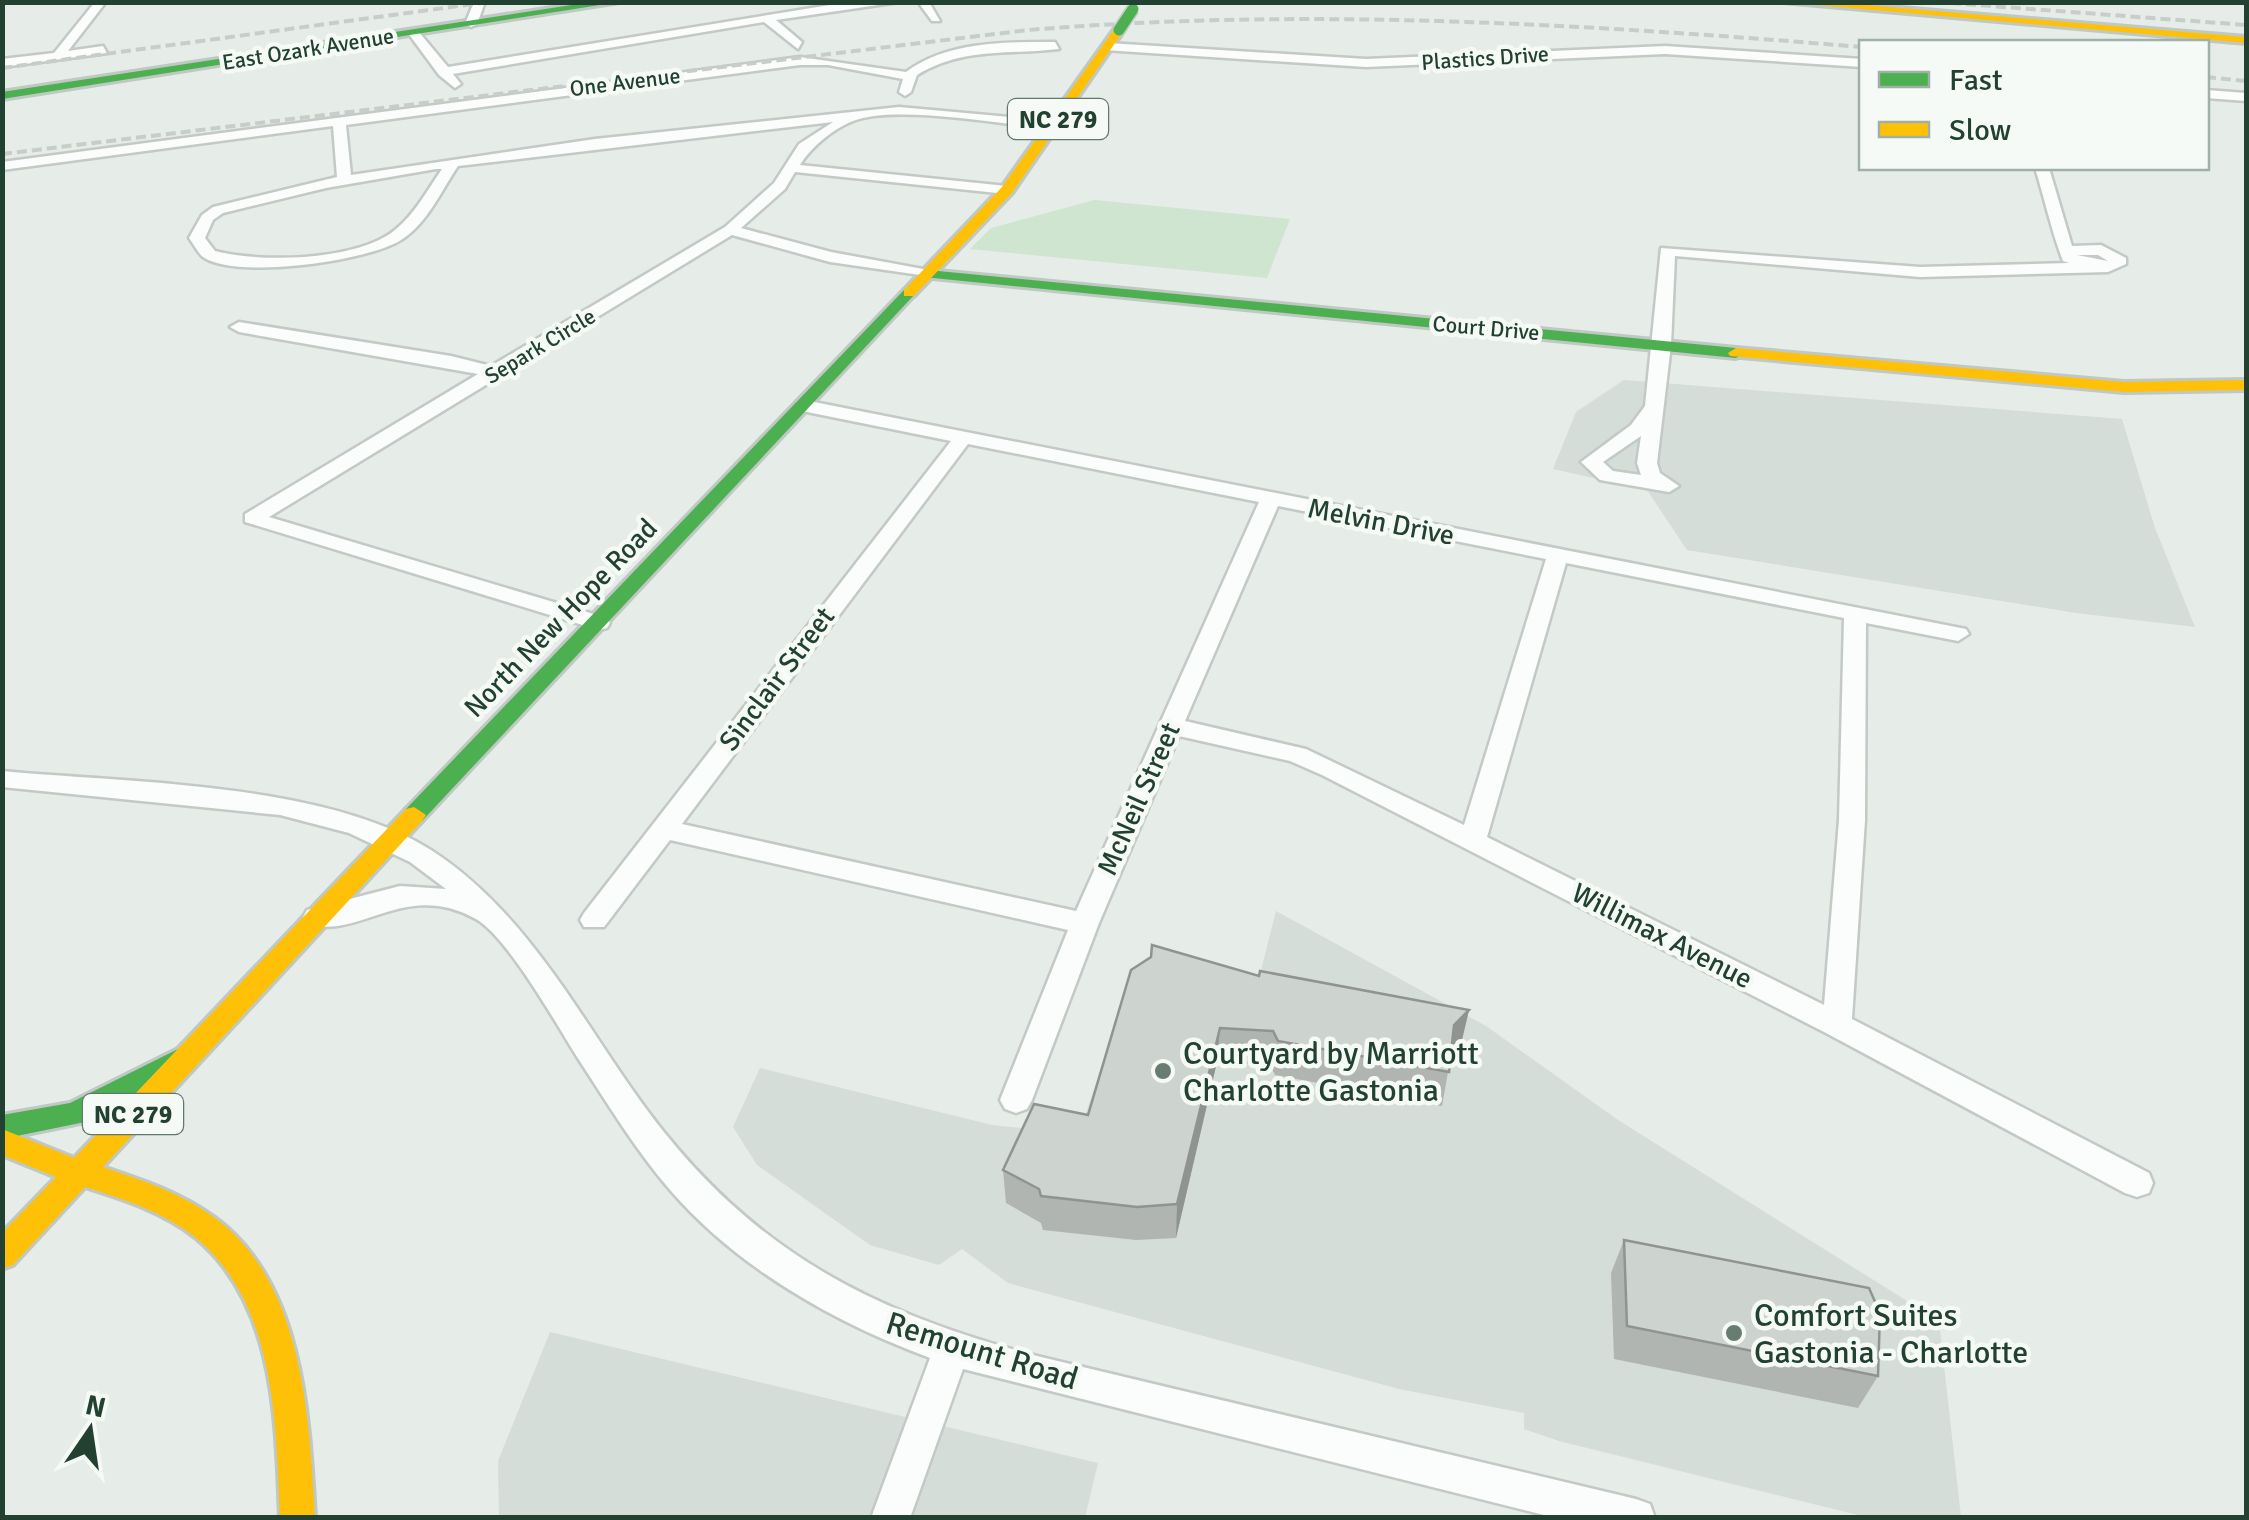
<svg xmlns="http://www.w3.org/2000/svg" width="2249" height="1520" viewBox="0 0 2249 1520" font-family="Signika,sans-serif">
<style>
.built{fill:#d4ddd7}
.green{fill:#cfe5d0}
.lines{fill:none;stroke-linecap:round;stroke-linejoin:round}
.street-casing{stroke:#c3c9c5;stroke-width:5}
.fast-casing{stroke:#bfc8c3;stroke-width:6}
.slow-casing{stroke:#bfc8c3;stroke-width:6}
.street{fill:#fbfcfc;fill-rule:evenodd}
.fast{fill:#4caf50;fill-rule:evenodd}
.slow{fill:#ffc107;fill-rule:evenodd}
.rail{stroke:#c7cdc9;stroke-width:4;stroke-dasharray:10 5;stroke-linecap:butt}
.fast-bridge-casing{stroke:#c2cbc6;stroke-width:14;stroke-linecap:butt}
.fast-bridge{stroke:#4caf50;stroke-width:11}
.wall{fill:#b0b5b2}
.shaded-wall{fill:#909491}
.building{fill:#cdd3cf;stroke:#909491;stroke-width:2.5}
.poi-dot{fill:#677d71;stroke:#f5faf6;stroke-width:4}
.labels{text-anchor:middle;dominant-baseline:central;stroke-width:9;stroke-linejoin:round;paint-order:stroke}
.far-street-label{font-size:22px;fill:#224131;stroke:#f5faf6}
.shield{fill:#f5faf6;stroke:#61786c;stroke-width:2.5}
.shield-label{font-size:25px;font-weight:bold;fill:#224131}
.street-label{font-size:28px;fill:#224131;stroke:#f5faf6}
.near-poi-label{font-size:32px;fill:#224131;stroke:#f5faf6;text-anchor:start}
.near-street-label{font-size:32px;fill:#224131;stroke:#f5faf6}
</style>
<rect width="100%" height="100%" fill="#e6ece8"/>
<g class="built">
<path d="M1624 380 2122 419 2155 528 2195 627 2076 613 1687 550 1647 490 1553 469 1576 412Z"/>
<path d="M1276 911 1486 1026 1618 1120 1939 1321 1961 1517H1866L1559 1441 1524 1429V1413L1399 1389 1008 1283 962 1249 939 1265 870 1245 757 1165 733 1127 760 1068 992 1125 1079 1134 1133 972 1255 994Z"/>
<path d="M550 1332 1098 1463 1085 1517 499 1518 498 1461Z"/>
</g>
<path class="green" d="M1094 200H1095L1290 219 1267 278 970 249 991 228Z"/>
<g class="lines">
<g class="street-casing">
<g id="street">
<path d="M95 2H106L68 51 103 46 107 53 2 67V59L54 53Z"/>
<path d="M474 2H485L477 24 471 27 465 24Z"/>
<path d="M899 2 776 20 802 42 798 49 764 22 453 74 461 84 455 88 439 75 408 33 418 31 448 67 830 5Z"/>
<path d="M918 2H929L940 21H932Z"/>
<path d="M1055 42 1059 49C1008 55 963 47 917 75L911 92 905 96 899 92 903 79 828 65H800L346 125 351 175 595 139 899 107 1053 121 1060 125 1053 129C1005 125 895 104 853 121 833 129 811 147 800 165L1007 186 1014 190 1007 194 795 172 785 189 741 228 831 252 934 271V277L830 262 732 235 269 517 607 618 610 623 607 628 599 630 245 522V514L478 374 239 332 230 327 239 322 451 356 491 366 725 227 774 183 799 144 833 122 458 166C441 191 427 224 401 240 369 261 235 280 203 257 198 253 193 243 189 238L202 215 213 207 337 177 333 126 2 170V162L800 57 906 72C948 41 1005 42 1055 42ZM436 169H442C428 189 415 214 395 230 357 261 260 263 215 251L205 238 213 220 223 213 326 188Z"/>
<path d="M1108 43 1366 59 1665 46 1862 59V67L1665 54 1366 67 1104 50Z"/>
<path d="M2206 90 2246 93V101L2206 98Z"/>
<path d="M2035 168H2049L2072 246 2101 245 2126 258V264L2108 272 1920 277 1675 256 1671 345 1657 463 1660 473 1679 486 1669 492 1600 480 1581 462 1631 425 1645 406 1661 248 1920 267 2069 263 2063 261C2052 233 2045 200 2035 168ZM2077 255H2098L2108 261ZM1641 436 1637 463 1641 475 1613 471 1603 462Z"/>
<path d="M804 400 1966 629 1969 634 1958 641 1866 623 1865 820 1852 1019 2149 1173 2153 1183 2149 1193 2137 1197 2125 1193 1826 1033 1322 775 1290 761 1179 736 1099 923 1032 1100 1027 1109 1016 1113 1005 1109 1000 1100 1068 930 670 840 604 927H584L580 920 584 913 951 441 797 410V402ZM968 444 1259 502 1076 911 682 824ZM1278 506 1546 559 1464 825 1306 749 1185 721ZM1566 563 1844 618 1839 820 1824 1005 1487 837Z"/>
<path d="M2 771C128 783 324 782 431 850 522 909 573 1005 634 1092 741 1245 864 1311 1041 1357L1636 1499 1650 1504 1655 1518H1556L963 1369 910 1518H871L930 1358C835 1323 739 1269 671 1191 636 1151 608 1104 579 1060 558 1027 508 937 476 919 405 879 361 940 307 924L303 917 307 910 400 886 446 889 410 862 349 833 280 815 2 787Z"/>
</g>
</g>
<g class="fast-casing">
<g id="fast">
<path d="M591 2H619L2 99V92Z"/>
<path d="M928 270 1736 348 1744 353 1736 358 923 277V271Z"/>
<path d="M904 290 916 293 422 821H406L402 815 406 809Z"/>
<path d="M186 1045 196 1048 200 1056 196 1064 85 1122 2 1139V1115L70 1103Z"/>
</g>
</g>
<g class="slow-casing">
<g id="slow">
<path d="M1783 2H1830L2246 37V43Z"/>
<path d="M1115 28 1124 30 1012 193 914 296H904V290L1002 187Z"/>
<path d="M1736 348 2124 382 2246 380V390L2124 392 1730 356 1728 353Z"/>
<path d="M414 807 426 815 422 821 103 1167C142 1180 181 1193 215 1218 304 1283 309 1418 315 1518H280C276 1423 276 1304 196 1238 164 1212 123 1199 85 1187L13 1265 2 1269V1233L56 1177 2 1155V1129L74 1158 406 809Z"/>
</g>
</g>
<use href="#street" class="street"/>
<use href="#fast" class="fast"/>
<use href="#slow" class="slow"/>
<g class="rail">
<path d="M1936 2 2246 25"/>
<path d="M2 68 488 2"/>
<path d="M2206 77 2246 81"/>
<path d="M2 154 1028 30C1308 7 1583 24 1862 47"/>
</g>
<g class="fast-bridge-casing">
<path id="fast-bridge" d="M1119 30 1133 9"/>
</g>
<use href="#fast-bridge" class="fast-bridge"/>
</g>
<g class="wall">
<path d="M1259 976 1469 1010 1461 1044 1451 1055 1442 1106 1275 1075 1270 1065 1217 1062 1176 1238 1136 1240 1043 1230 1041 1223 1006 1203 1003 1170 1088 1115Z"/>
<path d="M1624 1240 1878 1376 1858 1408 1614 1359 1611 1273Z"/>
</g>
<g class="shaded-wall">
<path d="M1469 1010 1461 1044 1447 1059 1454 1025Z"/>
<path d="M1220 1028 1217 1062 1176 1238 1177 1204Z"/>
</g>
<g class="building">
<path d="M1152 945 1259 976 1260 971 1469 1010 1454 1025 1449 1072 1278 1041 1273 1031 1220 1028 1177 1204 1137 1207 1041 1196 1039 1189 1003 1170 1034 1104 1088 1115 1131 970 1151 957Z"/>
<path d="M1624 1240 1869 1288 1880 1313 1878 1376 1627 1326Z"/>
</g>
<g class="poi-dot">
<circle cx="1163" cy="1071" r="10"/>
<circle cx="1734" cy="1333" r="10"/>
</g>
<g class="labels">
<g class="far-street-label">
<text transform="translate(308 49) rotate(-9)">East Ozark Avenue</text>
<text transform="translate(1485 58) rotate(-4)">Plastics Drive</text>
<text transform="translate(625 82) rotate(-7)">One Avenue</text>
<text transform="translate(1486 328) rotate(5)">Court Drive</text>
<text transform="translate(540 346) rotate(-31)">Separk Circle</text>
</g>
<g class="shield">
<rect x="1008" y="99" width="100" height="40" rx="8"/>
<rect x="83" y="1094" width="100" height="40" rx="8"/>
</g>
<g class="shield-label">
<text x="1058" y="119">NC 279</text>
<text x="133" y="1114">NC 279</text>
</g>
<g class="street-label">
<text transform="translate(1381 522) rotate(11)">Melvin Drive</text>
<text transform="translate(561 618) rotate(-46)">North New Hope Road</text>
<text transform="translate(777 679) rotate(-53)">Sinclair Street</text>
<text transform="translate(1139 799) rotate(-66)">McNeil Street</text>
<text transform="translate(1662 936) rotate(27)">Willimax Avenue</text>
</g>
<g class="near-poi-label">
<text x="1183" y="1053">Courtyard by Marriott<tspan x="1183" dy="37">Charlotte Gastonia</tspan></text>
<text x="1754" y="1315">Comfort Suites<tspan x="1754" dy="37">Gastonia - Charlotte</tspan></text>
</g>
<g class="near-street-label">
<text transform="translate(982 1351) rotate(17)">Remount Road</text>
</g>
</g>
<rect width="2249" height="1520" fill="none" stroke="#224131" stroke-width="10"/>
<rect x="1859" y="40" width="350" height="130" fill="#f5faf6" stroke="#a1b0a7" stroke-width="2.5"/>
<rect x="1879" y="72" width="50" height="15" fill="#4caf50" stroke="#a1b0a7" stroke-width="2.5"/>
<text x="1949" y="90" font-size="30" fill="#224131">Fast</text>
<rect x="1879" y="122" width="50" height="15" fill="#ffc107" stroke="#a1b0a7" stroke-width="2.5"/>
<text x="1949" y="140" font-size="30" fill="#224131">Slow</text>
<g transform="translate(90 1430) rotate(13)" stroke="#f5faf6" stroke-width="8" paint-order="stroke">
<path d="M0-8L18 38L0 25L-18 38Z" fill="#224131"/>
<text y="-15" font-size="28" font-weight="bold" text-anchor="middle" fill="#224131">N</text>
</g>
</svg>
